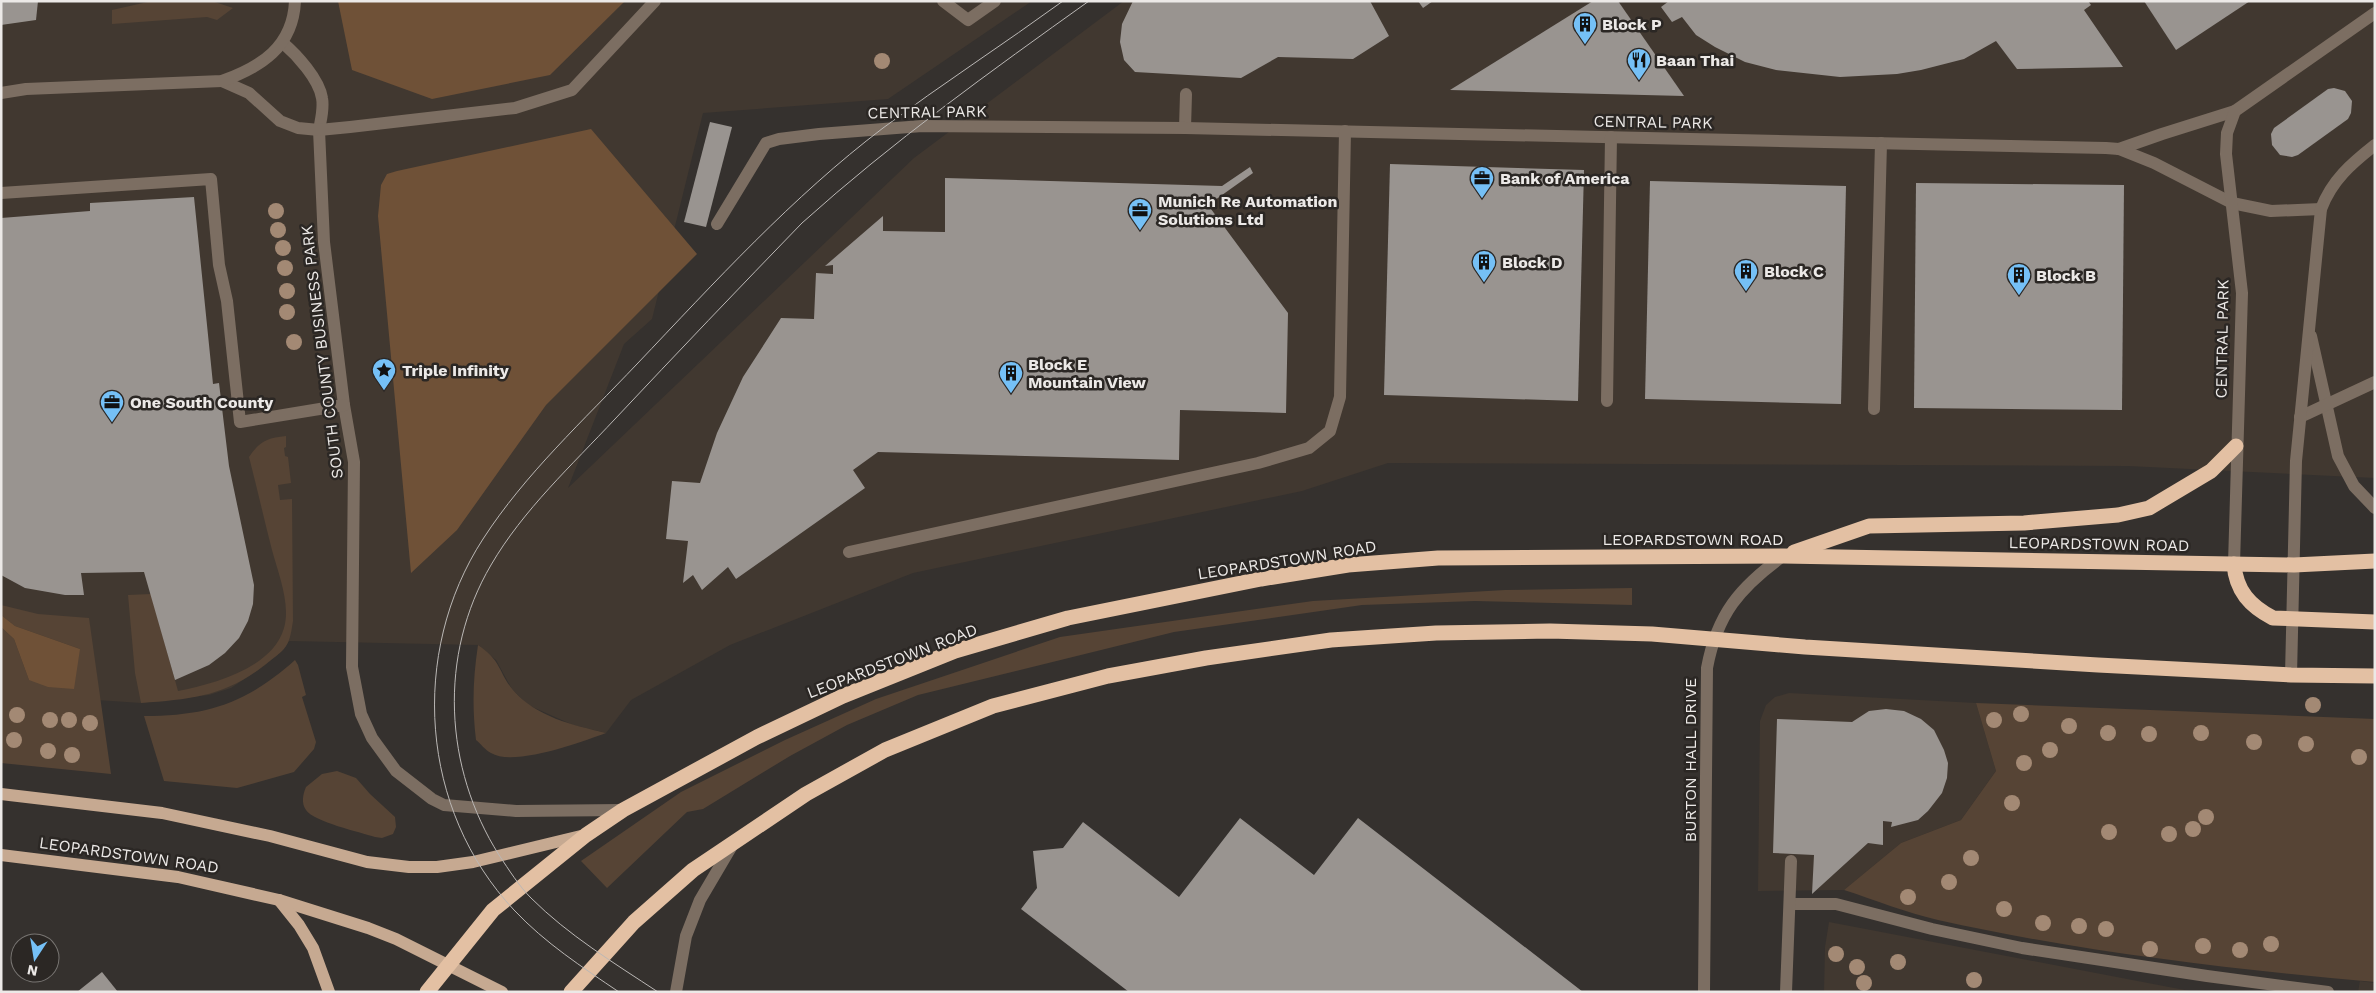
<svg xmlns="http://www.w3.org/2000/svg" width="2376" height="993" viewBox="0 0 2376 993" font-family="'Work Sans',sans-serif">
<style>
.built{fill:#413830}
.green{fill:#564435}
.forest{fill:#6f5137}
.building{fill:#999490}
.lines{fill:none;stroke-linecap:round;stroke-linejoin:round}
.minor{stroke:#7c6e62;stroke-width:12}
.major{stroke:#c6a991;stroke-width:12}
.highway{stroke:#e3c0a3;stroke-width:15}
.tram{stroke:#bbb8b6;stroke-width:1}
.tree{fill:#a38974}
.labels{text-anchor:middle;dominant-baseline:central;stroke-width:5;stroke-linejoin:round;paint-order:stroke}
.poi-label{font-size:16px;font-weight:bold;fill:#ece9e7;stroke:#2b2724;text-anchor:start}
.street-label{font-size:16px;fill:#ece9e7;stroke:#2b2724}
</style>
<rect width="100%" height="100%" fill="#35312e"/>
<g class="built">
<path d="M1 1H1032L888 99 703 113 652 319 624 344 568 488 914 158 1124 1H2375V478L2128 466 1388 463 1302 491 913 573 730 645 631 700 606 733 573 725 528 705 512 689 496 660 478 645 289 641 283 650 264 666 231 688 209 695 141 703 53 697 29 690 14 639 1 627Z"/>
<path d="M1789 693 1976 703 1996 771 1961 820 1901 843 1844 890 1758 891 1760 721 1766 705 1775 697Z"/>
<path d="M1829 922 2195 992H1824L1825 947Z"/>
<path d="M2360 981 2375 983V992H2358Z"/>
</g>
<g class="green">
<path d="M152 1H212L233 8 217 20 207 17 112 24V10Z"/>
<path d="M286 436V447L284 448 285 456 288 457 291 483 278 485 280 500 292 499 293 621C292 627 291 635 289 640 286 649 278 655 271 660 228 696 195 699 141 703L135 673 128 595 151 594 178 691C213 684 273 668 284 628 291 604 278 573 272 550 264 519 257 488 249 457 260 441 267 438 286 436Z"/>
<path d="M1632 588V605L1475 601 1362 605 1174 632 918 695 847 725 790 756 703 809 687 812 607 888 581 861 681 792 785 740 876 699 1060 637 1313 601 1505 590Z"/>
<path d="M1 605 38 614 89 618 111 774 1 763V627L14 639 29 680 80 649 15 626 1 615Z"/>
<path d="M478 645C502 661 498 672 513 690 536 717 573 725 606 733 582 742 513 767 491 753 485 750 481 744 476 740 472 707 473 678 478 645Z"/>
<path d="M295 660 298 665 306 695 302 697 316 742 314 749 294 772 237 788 164 781 144 716C208 716 247 703 295 660Z"/>
<path d="M1976 703 2375 719V982C2229 969 2082 952 1938 920 1907 913 1875 900 1844 890L1901 843 1961 820 1996 771Z"/>
<path d="M337 771 356 778 370 794 395 817 396 827 393 834 382 838 375 837C360 832 314 822 306 810 301 803 303 794 306 787L322 774Z"/>
</g>
<g class="forest">
<path d="M338 1H625L550 75 432 99 352 70Z"/>
<path d="M591 129 697 254 546 405 457 530 411 573 378 216 381 185 387 174 397 171Z"/>
<path d="M1 615 15 626 80 649 74 689 48 687 29 680 14 639 1 627Z"/>
</g>
<g class="building">
<path d="M1 1H38L36 20 1 25Z"/>
<path d="M1133 1H1370L1389 36 1353 59 1278 57 1241 78 1135 72 1124 60 1120 42 1122 24Z"/>
<path d="M1418 1H1433L1423 8Z"/>
<path d="M1593 1H1618L1684 96 1450 90Z"/>
<path d="M1669 1H2088L2091 5 2084 10 2123 67 2017 69 1996 41 1964 59 1921 70 1897 74 1840 77 1776 70 1745 62 1715 47 1696 35 1682 17 1672 22 1661 7Z"/>
<path d="M2144 1H2250L2176 50Z"/>
<path d="M2334 88 2345 91 2352 101 2351 113 2348 119 2298 155 2292 157 2280 155 2272 145 2271 134 2274 128 2328 89Z"/>
<path d="M710 122 732 127 706 227 684 222Z"/>
<path d="M1390 164 1584 170 1578 401 1384 395Z"/>
<path d="M1250 167 1253 173 1208 205 1288 313 1286 413 1180 410 1179 460 878 452 853 470 865 488 736 579 728 567 702 590 693 575 683 583 688 541 666 539 672 481 700 483 717 433 743 377 781 318 814 319 816 273 833 274V265L825 266 883 216V231L945 232V178L1222 186Z"/>
<path d="M1650 181 1846 186 1841 404 1645 399Z"/>
<path d="M1916 183 2124 185 2122 410 1914 408Z"/>
<path d="M194 197 213 384 219 383 229 466 254 585 253 604 248 621 239 638 225 653 209 665 175 680 144 572 81 573 84 595H65L25 588 1 575V218L90 211V203Z"/>
<path d="M1886 709 1904 711 1921 719 1934 730 1944 750 1948 763 1947 778 1942 793 1928 811 1918 820 1891 827 1892 822 1883 821V845L1868 843 1812 894 1814 855 1773 853 1777 719 1852 722 1869 711Z"/>
<path d="M1240 818 1314 875 1358 818 1583 992H1129L1021 909 1037 888 1033 851 1063 848 1083 822 1179 897Z"/>
<path d="M102 972 118 992H77Z"/>
</g>
<g class="lines">
<g class="minor">
<path d="M943 1 968 20 995 1"/>
<path d="M283 43C297 55 319 79 322 98 324 109 321 119 319 130L324 242 344 405 354 462 352 667 361 714 372 738 396 771 432 799 444 805 516 811 623 810"/>
<path d="M222 81 249 93 280 121 298 128 319 130 350 127 515 108 572 90 655 1"/>
<path d="M1 93 26 89 222 81C261 67 293 47 295 1"/>
<path d="M1185 128 1186 94"/>
<path d="M2119 149 2162 134 2235 111"/>
<path d="M1 193 211 179 219 265 227 301 240 422 344 405"/>
<path d="M717 224 766 143 779 139 819 134 922 126 1185 128 2106 148 2119 149 2154 163 2232 203 2271 211 2321 209"/>
<path d="M2311 336 2338 456 2354 486 2375 508"/>
<path d="M1607 401 1611 137"/>
<path d="M1874 409 1881 143"/>
<path d="M2300 417 2375 382"/>
<path d="M849 552 1258 463 1309 448 1330 431 1340 397 1345 131"/>
<path d="M2234 564 2242 293 2226 154 2227 133 2235 111 2375 13"/>
<path d="M2291 675 2296 461 2321 209C2332 180 2351 164 2375 145"/>
<path d="M1790 904H1836L1932 929 2022 948 2207 976 2328 992"/>
<path d="M676 992 686 936 700 900 733 844"/>
<path d="M1704 992 1707 668C1717 614 1740 587 1783 556"/>
<path d="M1786 992 1791 861"/>
</g>
<g class="major">
<path d="M1 794 162 813 270 836 367 862 409 867H437L473 862 585 835"/>
<path d="M1 855 178 877 279 900 368 928 396 939 502 992"/>
<path d="M279 900 299 925 313 948 329 992"/>
</g>
<g class="highway">
<path d="M1794 552 1869 526 2024 523 2118 515 2149 508 2211 471 2236 446"/>
<path d="M2234 564C2236 591 2250 606 2273 618L2375 622"/>
<path d="M427 992 493 910 586 835 623 810 757 737 843 696 955 651 1068 618 1261 579 1348 565 1438 558 1783 556 2294 565 2375 561"/>
<path d="M571 992 634 922 693 870 806 794 885 750 993 706 1108 676 1206 658 1331 640 1436 633 1550 631 1652 634 1805 647 2098 665 2291 675 2375 676"/>
</g>
<g class="tram">
<path d="M619 992C582 967 545 943 514 910 420 810 409 653 483 539 525 474 584 420 637 364 715 282 792 197 883 128 942 84 1004 44 1063 1"/>
<path d="M658 992C614 963 568 935 531 898 519 886 509 870 499 855 444 768 438 655 491 565 523 510 572 465 615 419 677 353 739 288 802 223 892 142 991 71 1089 1"/>
</g>
</g>
<g class="tree">
<circle cx="882" cy="61" r="8"/>
<circle cx="276" cy="211" r="8"/>
<circle cx="278" cy="230" r="8"/>
<circle cx="283" cy="248" r="8"/>
<circle cx="285" cy="268" r="8"/>
<circle cx="287" cy="291" r="8"/>
<circle cx="287" cy="312" r="8"/>
<circle cx="294" cy="342" r="8"/>
<circle cx="2313" cy="705" r="8"/>
<circle cx="2021" cy="714" r="8"/>
<circle cx="17" cy="715" r="8"/>
<circle cx="50" cy="720" r="8"/>
<circle cx="69" cy="720" r="8"/>
<circle cx="1994" cy="720" r="8"/>
<circle cx="90" cy="723" r="8"/>
<circle cx="2069" cy="726" r="8"/>
<circle cx="2108" cy="733" r="8"/>
<circle cx="2201" cy="733" r="8"/>
<circle cx="2149" cy="734" r="8"/>
<circle cx="14" cy="740" r="8"/>
<circle cx="2254" cy="742" r="8"/>
<circle cx="2306" cy="744" r="8"/>
<circle cx="2050" cy="750" r="8"/>
<circle cx="48" cy="751" r="8"/>
<circle cx="72" cy="755" r="8"/>
<circle cx="2359" cy="757" r="8"/>
<circle cx="2024" cy="763" r="8"/>
<circle cx="2012" cy="803" r="8"/>
<circle cx="2206" cy="817" r="8"/>
<circle cx="2193" cy="829" r="8"/>
<circle cx="2109" cy="832" r="8"/>
<circle cx="2169" cy="834" r="8"/>
<circle cx="1971" cy="858" r="8"/>
<circle cx="1949" cy="882" r="8"/>
<circle cx="1908" cy="897" r="8"/>
<circle cx="2004" cy="909" r="8"/>
<circle cx="2043" cy="923" r="8"/>
<circle cx="2079" cy="926" r="8"/>
<circle cx="2106" cy="929" r="8"/>
<circle cx="2271" cy="944" r="8"/>
<circle cx="2203" cy="946" r="8"/>
<circle cx="2150" cy="949" r="8"/>
<circle cx="2240" cy="950" r="8"/>
<circle cx="1836" cy="954" r="8"/>
<circle cx="1898" cy="962" r="8"/>
<circle cx="1857" cy="967" r="8"/>
<circle cx="1974" cy="980" r="8"/>
<circle cx="1864" cy="983" r="8"/>
</g>
<defs>
<g id="building-pin" transform="scale(1.25)"><path d="M0 17L-7.5 6A9.5 9.5 0 1 1 7.5 6Z" fill="#75c0f6" stroke="#2b2724"/><path d="M-4-6H4V6H1V3H-1V6H-4ZM-2.5-4.3h1.7v1.8h-1.7ZM.8-4.3h1.7v1.8H.8ZM-2.5-1h1.7V.8h-1.7ZM.8-1h1.7V.8H.8Z" fill="#111"/></g>
<g id="restaurant-pin" transform="scale(1.25)"><path d="M0 17L-7.5 6A9.5 9.5 0 1 1 7.5 6Z" fill="#75c0f6" stroke="#2b2724"/><path d="M-5-6h1v4h1v-4h1v4h1v-4h1v5L-1.5 .5V6h-2V.5L-5-1ZM5-6V6H3V1.5H1.5Q1.5-4 5-6Z" fill="#111"/></g>
<g id="office-pin" transform="scale(1.25)"><path d="M0 17L-7.5 6A9.5 9.5 0 1 1 7.5 6Z" fill="#75c0f6" stroke="#2b2724"/><path d="M-6-3h4V-5.5h4V-3h4V5H-6ZM-1-4.5V-3h2v-1.5ZM-6 0V1H6V0Z" fill="#111"/></g>
<g id="sight-pin" transform="scale(1.25)"><path d="M0 17L-7.5 6A9.5 9.5 0 1 1 7.5 6Z" fill="#75c0f6" stroke="#2b2724"/><path d="M0-6L1.8-2.2L6-1.7L2.9 1.2L3.7 5.4L0 3.3L-3.7 5.4L-2.9 1.2L-6-1.7L-1.8-2.2Z" fill="#111"/></g>
</defs>
<g fill-rule="evenodd">
<use href="#building-pin" x="1585" y="24"/>
<use href="#restaurant-pin" x="1639" y="60"/>
<use href="#office-pin" x="1482" y="178"/>
<use href="#office-pin" x="1140" y="210"/>
<use href="#building-pin" x="1484" y="262"/>
<use href="#building-pin" x="1746" y="271"/>
<use href="#building-pin" x="2019" y="275"/>
<use href="#sight-pin" x="384" y="370"/>
<use href="#building-pin" x="1011" y="373"/>
<use href="#office-pin" x="112" y="402"/>
</g>
<g class="labels">
<g class="poi-label">
<text x="1602" y="24">Block P</text>
<text x="1656" y="60">Baan Thai</text>
<text x="1500" y="178">Bank of America</text>
<text x="1158" y="201">Munich Re Automation<tspan x="1158" dy="18">Solutions Ltd</tspan></text>
<text x="1502" y="262">Block D</text>
<text x="1764" y="271">Block C</text>
<text x="2036" y="275">Block B</text>
<text x="1028" y="364">Block E<tspan x="1028" dy="18">Mountain View</tspan></text>
<text x="402" y="370">Triple Infinity</text>
<text x="130" y="402">One South County</text>
</g>
<g class="street-label">
<text transform="translate(927 112) rotate(-1)">CENTRAL PARK</text>
<text transform="translate(1653 122) rotate(1)">CENTRAL PARK</text>
<text transform="translate(2222 339) rotate(-89)">CENTRAL PARK</text>
<text transform="translate(322 352) rotate(-97)">SOUTH COUNTY BUSINESS PARK</text>
<text x="1693" y="539">LEOPARDSTOWN ROAD</text>
<text transform="translate(2099 544) rotate(1)">LEOPARDSTOWN ROAD</text>
<text transform="translate(1287 560) rotate(-9)">LEOPARDSTOWN ROAD</text>
<text transform="translate(892 661) rotate(-21)">LEOPARDSTOWN ROAD</text>
<text transform="translate(1690 760) rotate(-90)">BURTON HALL DRIVE</text>
<text transform="translate(129 855) rotate(8)">LEOPARDSTOWN ROAD</text>
</g>
</g>
<rect width="2376" height="993" fill="none" stroke="#ece9e7" stroke-width="5"/>
<g transform="translate(35 958) rotate(192)"><circle r="24" fill="#2b2724" stroke="#787572"/>
<path d="M0-4L9 19L0 12L-9 19Z" fill="#75c0f6"/>
<text y="-8" font-size="14" font-weight="bold" text-anchor="middle" fill="#ece9e7">N</text>
</g>
</svg>
